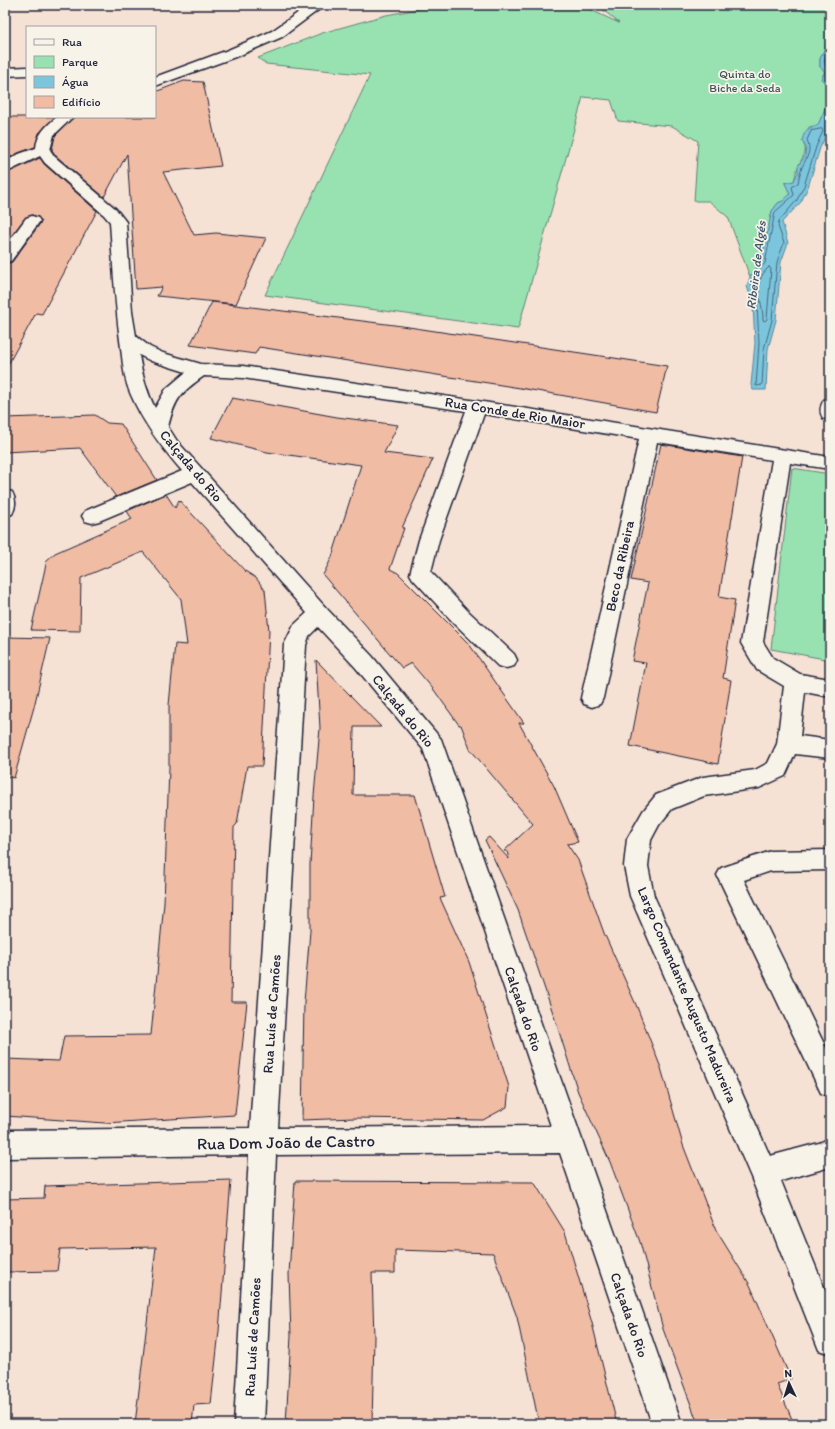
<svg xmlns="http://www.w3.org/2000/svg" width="835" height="1429" viewBox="0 0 835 1429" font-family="Itim,sans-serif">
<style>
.green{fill:#98e2b1;stroke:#5d8276}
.water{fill:#7cc6dd;stroke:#58849c}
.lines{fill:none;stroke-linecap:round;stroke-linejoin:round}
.shore{stroke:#46647c;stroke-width:1}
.building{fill:#f1bca4;stroke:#22223b}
.minor-casing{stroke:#22223b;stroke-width:3}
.minor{fill:#f7f3e8;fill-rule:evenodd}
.labels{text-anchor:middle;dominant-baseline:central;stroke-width:3.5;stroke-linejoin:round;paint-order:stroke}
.far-park-label{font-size:12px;fill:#405258;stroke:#f7f3e8}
.far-water-label{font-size:13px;font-style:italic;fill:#3d536c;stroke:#f7f3e8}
.street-label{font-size:14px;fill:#22223b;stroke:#f7f3e8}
.near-street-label{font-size:17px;fill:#22223b;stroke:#f7f3e8}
</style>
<rect width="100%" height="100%" fill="#f5e2d4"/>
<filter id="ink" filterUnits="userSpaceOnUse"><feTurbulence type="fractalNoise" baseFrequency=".025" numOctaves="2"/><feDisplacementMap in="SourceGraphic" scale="8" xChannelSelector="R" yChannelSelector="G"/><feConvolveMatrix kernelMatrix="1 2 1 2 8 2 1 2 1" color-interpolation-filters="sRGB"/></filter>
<g filter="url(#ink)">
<g class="green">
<path d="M441 5H580L619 23 597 5H830V36L820 59V67L825 71 821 79 830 88V97L818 125 809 127 802 141C809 153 803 154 799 165 797 168 795 177 794 181L785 183 790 194 783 201 778 203 772 211 761 262 750 277 728 217 709 201H694L698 141 672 126 618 121 611 100 583 97 518 329 265 295 370 75 266 64 258 58 322 33 386 15Z"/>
<path d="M792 468 830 474V660L771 649Z"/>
</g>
<g class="water">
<path d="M830 36V88L821 79 825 72 820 67V59Z"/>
<path d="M830 97V126L820 148 808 187 801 202 782 222 788 243 781 262 776 320 768 349 766 390H753L751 385 755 343 753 305 747 286 750 277 761 262 772 211 778 203 783 201 790 194 785 183 794 181 798 172V166L805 156 806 147 802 141C805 128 808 129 818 125Z"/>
</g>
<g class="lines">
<g class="shore">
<path d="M830 45C826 56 821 61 829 71L827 78 830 82"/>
<path d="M822 129 823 131 816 147 804 186 797 200 779 221 778 226 784 243 777 262 772 320 764 349 762 385 756 386 759 343 757 304 752 285 753 278 765 263 775 212 794 195 792 187 798 183C799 178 800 172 802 167 807 157 812 151 807 140L811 131Z"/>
<path d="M769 267 771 269 767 319 765 321 763 320C763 297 750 285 769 267Z"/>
</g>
</g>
<g class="building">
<path d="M184 81 203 82 221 166 163 172 194 235 216 233 266 238 236 304 157 296 162 287 136 289 127 154 104 197 56 156 52 150 55 136 74 117H155V92Z"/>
<path d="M5 117H55L39 133 35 147 18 153 5 160Z"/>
<path d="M40 158 44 164 97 211 42 314 36 313 5 370V264L12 262 42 221 38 217 32 215 26 217 5 244V174Z"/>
<path d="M212 302 402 326 667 366 656 412 520 388 259 347 255 354 190 345Z"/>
<path d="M232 398 337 417 398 425 384 453 433 459 402 528H404L390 569 398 573 469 644 524 723H519L554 786 578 842 567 844 578 860 604 933 637 1007 661 1068 683 1145 716 1230 750 1285 791 1379 777 1384 794 1424H698L663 1329 640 1242 610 1162 578 1092 556 1022 518 910 485 840 489 837 509 859 507 851H504L533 824 470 749 461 725H459L434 690 411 663 402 668 323 575 332 557 361 465 267 452 211 438Z"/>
<path d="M95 415 107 423 121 424 157 480 116 497 80 448 5 452V418Z"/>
<path d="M661 444 742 457 719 597 735 600 723 678 731 680 718 764 630 746 646 663 632 661 648 583 631 580Z"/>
<path d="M166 494 175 508 179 500 245 571 256 578 265 590 269 631 262 766H247L237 824 234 827 231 1002H247L235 1115 105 1123 5 1116V1059L59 1061 64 1036 151 1035 164 903 169 768V705L175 644 187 645 181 599 143 552 81 578 80 631 31 630 47 560 55 553 132 519 127 511Z"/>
<path d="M5 637 50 638 34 707 14 778 5 776Z"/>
<path d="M316 660 381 727H354L353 795H415L445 897 440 898 469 962 509 1087 507 1107 483 1120 355 1118 302 1120 304 1002 310 931V865L314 796 320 728Z"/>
<path d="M231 1180 219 1331 211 1404 194 1405 192 1424H135L156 1247 60 1249 57 1271 5 1272V1199L44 1198 45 1186Z"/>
<path d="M295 1181 534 1182 565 1232 592 1323 617 1424H539L517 1317 493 1253 395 1250V1273H372L374 1337 372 1424H286L291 1336 289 1274Z"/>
</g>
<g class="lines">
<g class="minor-casing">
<g id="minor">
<path d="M309 5H325L282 37 238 56 155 86V77L228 50 272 31Z"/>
<path d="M27 67V75L5 76V68Z"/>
<path d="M57 117H73L54 135 50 150 55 157 116 209 126 222 132 312 136 336 150 347 163 353 201 364 243 366 477 401 830 457V469L790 463 763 642 773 658 800 674 830 679V697L805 692 800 736 830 740V758L795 754 785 776 759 788 704 796 672 809 659 825 651 840 648 866 654 896 770 1156 819 1143 830 1138V1167L781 1181 830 1302V1354L819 1350 751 1177 630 896 624 866 627 839 643 811 656 795 703 777 755 770 768 763 777 744 784 686 757 670 741 643 772 460 657 442 603 698 600 704 592 707 584 704 581 698 639 439 484 414 439 540 431 572 467 610 514 654 517 660 514 666 506 668 498 666 453 622 413 579 410 574 419 540 466 411 243 378 204 376C180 393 175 399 168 427L177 441 327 609 372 656 441 739 682 1424H652L560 1153 276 1155 264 1424H234L249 1155 5 1158V1130L250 1128 284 645 294 625 307 613 192 482 99 521 92 523 85 521 82 516 85 511 182 471C162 448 143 423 131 395 124 380 123 364 121 348 115 306 113 264 110 222L104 215 45 163 40 156 5 173V162L19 154 36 148C37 134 47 125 57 117ZM139 355 151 361 186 372 166 389 155 408C146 390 142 374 139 355ZM318 627 356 668 423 749 551 1126 278 1128 306 645 309 636Z"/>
<path d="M32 216 38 218 40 221 11 261 5 263V247L26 218Z"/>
<path d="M830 398V420H829L823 418C819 412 820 406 824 400Z"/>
<path d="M5 490 12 492C16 499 16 507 12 514L5 516Z"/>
<path d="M830 850V870L771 871 744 880 830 1056V1097L821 1093 717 875 721 868 771 851Z"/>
</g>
</g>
<use href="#minor" class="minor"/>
</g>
</g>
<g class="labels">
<g class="far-park-label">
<text x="745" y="74">Quinta do<tspan x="745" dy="14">Biche da Seda</tspan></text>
</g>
<g class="far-water-label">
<text transform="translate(756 265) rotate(-83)">Ribeira de Algés</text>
</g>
<g class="street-label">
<text transform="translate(515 413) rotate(9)">Rua Conde de Rio Maior</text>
<text transform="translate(191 466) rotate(50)">Calçada do Rio</text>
<text transform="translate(620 566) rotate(-78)">Beco da Ribeira</text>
<text transform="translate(403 711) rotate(51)">Calçada do Rio</text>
<text transform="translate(687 995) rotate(67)">Largo Comandante Augusto Madureira</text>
<text transform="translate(523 1009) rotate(71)">Calçada do Rio</text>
<text transform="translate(272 1014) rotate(-86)">Rua Luís de Camões</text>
<text transform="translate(629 1315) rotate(71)">Calçada do Rio</text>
<text transform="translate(253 1337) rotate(-87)">Rua Luís de Camões</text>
</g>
<g class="near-street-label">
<text transform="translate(286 1142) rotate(-1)">Rua Dom João de Castro</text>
</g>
</g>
<rect width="835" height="1429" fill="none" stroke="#f7f3e8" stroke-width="20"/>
<rect x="10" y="10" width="815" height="1409" fill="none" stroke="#22223b" stroke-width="1.5" filter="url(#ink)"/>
<rect x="26" y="26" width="130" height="92" fill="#f7f3e8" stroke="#a29fa3"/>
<rect x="34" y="39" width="20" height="6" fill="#f7f3e8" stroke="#a29fa3"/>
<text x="62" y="46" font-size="12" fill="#22223b">Rua</text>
<rect x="34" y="56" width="20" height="12" fill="#98e2b1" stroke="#a29fa3"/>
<text x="62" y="66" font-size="12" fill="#22223b">Parque</text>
<rect x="34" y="76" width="20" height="12" fill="#7cc6dd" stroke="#a29fa3"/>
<text x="62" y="86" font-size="12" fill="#22223b">Água</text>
<rect x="34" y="96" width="20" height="12" fill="#f1bca4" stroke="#a29fa3"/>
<text x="62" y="106" font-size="12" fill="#22223b">Edifício</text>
<g transform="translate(789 1383) rotate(356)" stroke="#f7f3e8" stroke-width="3" paint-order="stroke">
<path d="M0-3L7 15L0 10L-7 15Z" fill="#22223b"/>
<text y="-6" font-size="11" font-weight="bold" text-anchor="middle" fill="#22223b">N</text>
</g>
</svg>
